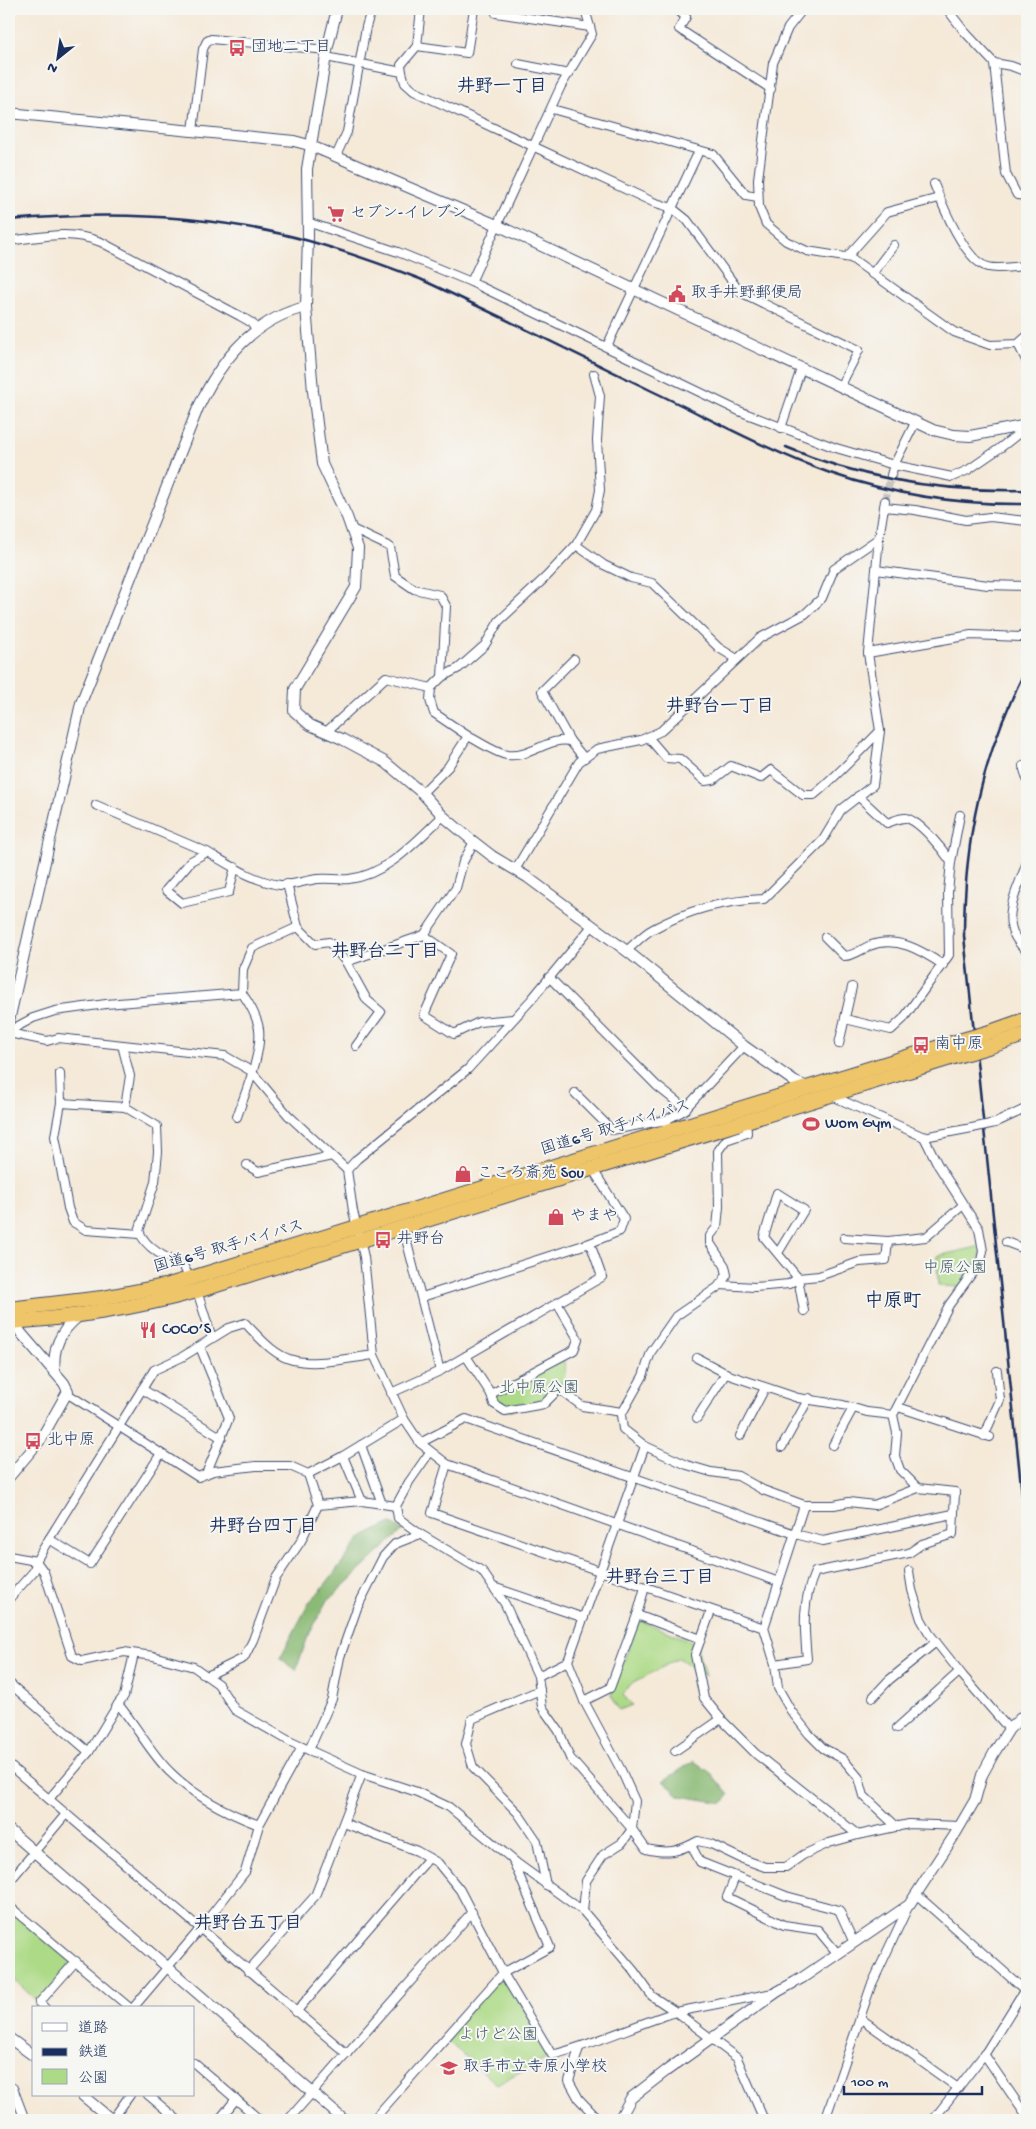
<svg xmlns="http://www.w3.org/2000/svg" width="1036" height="2129" viewBox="0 0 1036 2129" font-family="'Gochi Hand','Klee One',sans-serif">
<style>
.green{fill:#adda87;stroke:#648472}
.forest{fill:#8aba74;stroke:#527469}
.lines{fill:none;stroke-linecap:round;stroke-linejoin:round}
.minor-tunnel{stroke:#c9c4c0;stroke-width:8;stroke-dasharray:8 4;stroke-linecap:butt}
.minor-casing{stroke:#3c4b70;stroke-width:10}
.tertiary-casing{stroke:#3c4b70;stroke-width:12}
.trunk-casing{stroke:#3c4b70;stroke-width:16}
.minor{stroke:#fff;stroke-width:8}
.tertiary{stroke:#fff;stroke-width:10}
.trunk{stroke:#eec569;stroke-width:14}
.rail{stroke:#1b2f5e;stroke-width:2.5}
.minor-bridge-casing{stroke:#3c4b70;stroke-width:10;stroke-linecap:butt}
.trunk-bridge-casing{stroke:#3c4b70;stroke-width:16;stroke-linecap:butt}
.minor-bridge{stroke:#fff;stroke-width:8}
.trunk-bridge{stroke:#eec569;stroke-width:14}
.labels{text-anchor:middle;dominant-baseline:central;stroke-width:4;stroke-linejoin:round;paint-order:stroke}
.poi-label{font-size:16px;fill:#1b2f5e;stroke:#f6f6f2;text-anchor:start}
.street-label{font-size:16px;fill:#1b2f5e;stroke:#f6f6f2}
.park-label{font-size:16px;fill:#405a68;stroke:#f6f6f2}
.neighbourhood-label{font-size:18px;font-weight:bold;fill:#1b2f5e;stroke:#f6f6f2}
.quarter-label{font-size:19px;font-weight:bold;fill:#1b2f5e;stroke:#f6f6f2}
</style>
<rect width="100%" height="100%" fill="#f6f6f2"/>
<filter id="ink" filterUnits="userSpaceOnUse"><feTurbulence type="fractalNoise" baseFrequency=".02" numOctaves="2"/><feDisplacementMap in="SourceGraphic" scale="10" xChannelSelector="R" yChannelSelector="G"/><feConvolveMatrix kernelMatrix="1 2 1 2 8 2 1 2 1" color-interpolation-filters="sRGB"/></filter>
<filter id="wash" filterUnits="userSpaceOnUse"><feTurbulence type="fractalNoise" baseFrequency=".0096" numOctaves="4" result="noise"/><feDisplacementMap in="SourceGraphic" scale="20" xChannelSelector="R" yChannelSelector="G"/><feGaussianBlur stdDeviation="1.12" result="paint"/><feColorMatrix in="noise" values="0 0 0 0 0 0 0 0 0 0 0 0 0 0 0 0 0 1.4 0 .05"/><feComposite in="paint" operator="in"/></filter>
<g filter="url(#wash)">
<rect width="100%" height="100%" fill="#f5e9d8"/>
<g class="green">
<path d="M982 1246 983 1251 962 1287 938 1286 937 1256Z"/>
<path d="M563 1358C569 1380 561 1387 547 1404L505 1411 491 1394Z"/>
<path d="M639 1620 696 1643 705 1676 679 1658 628 1686 623 1695 632 1705 619 1710 611 1695Z"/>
<path d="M9 1906 76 1961 39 2003 9 1975Z"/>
<path d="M503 1973 552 2055 497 2084 445 2039Z"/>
</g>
<g class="forest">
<path d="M390 1523 403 1530 326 1602 307 1639 296 1670 280 1658 310 1601 321 1590 360 1539Z"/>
<path d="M694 1761 711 1773 729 1795 723 1803 680 1796 663 1781Z"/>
</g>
</g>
<g filter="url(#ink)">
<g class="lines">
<path class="minor-tunnel" d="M885 501 891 475"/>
<g class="minor-casing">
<g id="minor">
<path d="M676 9 686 17 679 29 771 89"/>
<path d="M803 9 788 28 773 63 758 179 759 207 766 224 786 241 807 251 851 258 954 332 990 345 1018 344 1027 336"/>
<path d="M947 9 964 31 994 63 1011 66 1027 72"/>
<path d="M496 13 590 27"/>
<path d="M417 46 467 53 474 9"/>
<path d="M326 57 402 72 405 83 414 91 653 202 672 208 687 220 740 292 859 350 840 387"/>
<path d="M994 63 1006 174 1017 195 1027 196"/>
<path d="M518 64 569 74"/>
<path d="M402 72 401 65 417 46 421 9"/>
<path d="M552 109 713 154 746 195 758 197"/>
<path d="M193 131 203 49 207 41 211 39 327 50"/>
<path d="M336 156 347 132 366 27 369 17 375 9"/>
<path d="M934 184C942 204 965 262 988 267 999 270 1016 266 1027 266"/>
<path d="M307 222 398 252 471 282 739 411 836 448 894 465 952 477 968 470 1000 448 1027 427"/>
<path d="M9 241C43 237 68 229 101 242L240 316 252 323 256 330"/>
<path d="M847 257 887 212 939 198"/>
<path d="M872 274 894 245"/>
<path d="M471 282 561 86 592 34 585 9"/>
<path d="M1018 344 1027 362"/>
<path d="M607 346 699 151"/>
<path d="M781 428 801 369"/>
<path d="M891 475 894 465 915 423"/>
<path d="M884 507 915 510 966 520 990 517 1027 521"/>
<path d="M352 529 390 547 395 576 414 589 440 595 446 606 442 677"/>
<path d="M576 545 604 565 631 578 652 583 719 648 737 659"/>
<path d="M876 570 988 585 1027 586"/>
<path d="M868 653 971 635 1021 637 1027 629"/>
<path d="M326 732 386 677 431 688"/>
<path d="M468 736C480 742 495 753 507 755 531 758 548 737 570 741L584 758"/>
<path d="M648 737 666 758 680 759 705 781 713 780 731 766 761 778 771 770 803 795H814C838 775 858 753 880 731"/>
<path d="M570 741 542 691 574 659"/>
<path d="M1027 765 1023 766 1027 779"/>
<path d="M422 793 448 767 468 736 434 713 430 700 431 688 442 677 459 668 485 645 499 621 547 576 576 545 596 510 600 490 597 440 600 396 594 374"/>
<path d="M858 796 887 823C892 822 900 817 906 818 921 822 943 850 951 862"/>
<path d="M96 805 207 852"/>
<path d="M1027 862C1017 893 995 924 1027 951"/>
<path d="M235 867 229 892 182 903 166 890 191 861 207 852C230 865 253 881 280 885 292 886 306 880 318 879 328 878 338 880 349 879 387 875 416 841 443 816"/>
<path d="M515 870 579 762 597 749 641 740 661 731 760 638 805 614 822 598 834 569 879 538"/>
<path d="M287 884 298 927"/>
<path d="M424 935 456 888 463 862 474 842"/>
<path d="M825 937 844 956C854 956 860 950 869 946 896 935 921 950 943 965"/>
<path d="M626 951C635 944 643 934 653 929 690 909 723 901 764 899L823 840 841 810 873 785 880 731 868 653 879 538 885 501"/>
<path d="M346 962 367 1000 381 1012 356 1046"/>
<path d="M549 977 657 1086 686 1109"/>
<path d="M845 1019 891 1030 903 1019 949 955 948 892 951 862 960 815"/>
<path d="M9 1031 33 1018 55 1011 106 1004 242 993 243 969 252 948 298 927 315 944 329 942 346 962 424 935 451 954 424 1015 454 1034 479 1022 513 1019"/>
<path d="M9 1033 47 1041 58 1038 225 1056 251 1071 288 1115 347 1170 353 1211 364 1257 374 1355 404 1419 420 1443 447 1464 779 1582"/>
<path d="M839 1044 852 987"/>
<path d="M122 1045 130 1076 125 1107 157 1126 158 1152 155 1182 139 1231C146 1249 166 1258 183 1265L190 1279"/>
<path d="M60 1073 61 1103"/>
<path d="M575 1093 612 1130 666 1120"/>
<path d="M832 1096 924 1137 972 1128"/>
<path d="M125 1107 61 1103 55 1136 68 1208 73 1222 86 1230 140 1234"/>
<path d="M237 1117C245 1093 262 1054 259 1029 257 1016 249 1003 242 993"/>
<path d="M746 1120 747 1133 726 1140 718 1151 719 1207 717 1227 710 1236V1243L725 1266 727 1275 718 1287 676 1316 651 1352 643 1376 621 1415 623 1429 645 1446 568 1661 584 1701 621 1770 635 1801 632 1829 646 1849C668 1854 678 1852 698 1841L711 1844 740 1858 765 1867H786L803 1855 829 1843 858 1835 909 1824 960 1826"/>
<path d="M995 1123 1027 1108"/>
<path d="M669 1130 666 1120 683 1111 744 1046"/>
<path d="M247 1165 258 1172 332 1156"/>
<path d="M347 1170 357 1159 468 1069 531 1000 592 926"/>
<path d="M403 1227 440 1371"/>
<path d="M844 1238 888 1241 926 1237 963 1205"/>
<path d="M1006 1242 1027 1250"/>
<path d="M590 1243 620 1231 624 1219 592 1168"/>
<path d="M778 1253 804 1210 777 1193 764 1237 798 1278 819 1276 859 1262 886 1260 888 1241"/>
<path d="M720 1285 755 1287 789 1284 798 1278 804 1311"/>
<path d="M197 1291 212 1338"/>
<path d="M200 1347 229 1418 206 1474"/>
<path d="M466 1356 491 1394 574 1350 578 1339 557 1303"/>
<path d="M697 1358 729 1375 798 1398 843 1405 867 1412 893 1415"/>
<path d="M142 1389 222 1438"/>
<path d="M391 1393 440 1371 602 1277 590 1243 422 1297"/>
<path d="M68 1394 198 1477 213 1471 256 1466H290L308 1474 343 1456 404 1419"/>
<path d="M491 1394 494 1404 505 1411 544 1404 559 1389 582 1406 622 1412"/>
<path d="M898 1407 990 1437"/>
<path d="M697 1418 726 1373"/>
<path d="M740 1436 765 1388"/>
<path d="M984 1436 1000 1400 997 1371"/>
<path d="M420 1443 466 1419 795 1534 823 1541 953 1514"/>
<path d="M361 1445 382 1504"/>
<path d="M833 1445 853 1408"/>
<path d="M645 1446 687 1465 711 1472 738 1476 763 1490 804 1505"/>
<path d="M782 1447 809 1398"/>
<path d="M430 1452 409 1482 396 1506 398 1518 420 1534 482 1571 505 1604 538 1676 542 1707 559 1731 570 1758 632 1829 622 1843 603 1855 586 1881 583 1911"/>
<path d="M343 1456 362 1501"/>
<path d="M447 1464 432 1513 764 1628"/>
<path d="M318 1505 362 1501 396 1506"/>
<path d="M49 1539 90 1564 160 1455"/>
<path d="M9 1556 36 1561 44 1572 72 1656 82 1661 124 1652 153 1656 194 1667 218 1684 235 1710 291 1742 362 1774 417 1792 449 1807 518 1864 583 1911 634 1971 652 1996 676 2012 773 1993"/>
<path d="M909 1571 912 1590 921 1619 929 1633 963 1676 1009 1729"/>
<path d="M493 1587 584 1618"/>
<path d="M9 1599 34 1571 36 1561 49 1539 154 1370 182 1357 229 1328 245 1323C258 1336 274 1356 293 1360 316 1366 351 1358 374 1355"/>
<path d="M711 1611 695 1655 704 1698 721 1719 756 1754 858 1835"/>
<path d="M637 1615 701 1639"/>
<path d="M775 1664 807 1659C804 1628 802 1601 815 1572L909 1553 922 1544 953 1534 955 1492 918 1488 900 1470 895 1456 897 1433 893 1415 949 1305 981 1261 983 1251 979 1229 938 1165 924 1137"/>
<path d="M207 1676 244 1658 253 1640 276 1578 301 1541 318 1505 308 1474"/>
<path d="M538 1676 568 1661"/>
<path d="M9 1683 89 1752"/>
<path d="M540 1690 472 1719 466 1744 473 1767 518 1813 537 1841 546 1885"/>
<path d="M873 1697 889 1680 936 1642"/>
<path d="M584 1701 610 1688 637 1615 645 1587"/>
<path d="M118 1704C136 1725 151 1754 170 1772 194 1796 227 1813 259 1825"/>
<path d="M897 1728 959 1672"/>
<path d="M309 1750 332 1699 340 1657 357 1608 383 1557 395 1544 420 1534"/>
<path d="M675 1751 721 1719"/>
<path d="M9 1765 347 2054"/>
<path d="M49 1799 89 1752 118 1704 124 1696 134 1654"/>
<path d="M344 1823 417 1851 438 1863 460 1890 503 1973 552 2055C595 2044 634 2025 676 2012L737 2058 764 2120"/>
<path d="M897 1827 864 1796 859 1778 843 1759 823 1748 809 1734 791 1711 778 1688 775 1664 764 1628 804 1505H834L849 1502 874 1505 918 1488"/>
<path d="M691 1845 700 1862 786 1896 839 1910 854 1943"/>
<path d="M735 1877 727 1897 784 1925 818 1930 838 1954"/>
<path d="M9 1882 66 1814"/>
<path d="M917 1895 1027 1992"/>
<path d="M9 1906 130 2008"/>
<path d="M248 1971 315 1896 362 1774"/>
<path d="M45 2008 39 2003 76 1961"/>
<path d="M133 2008 200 1929 245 1872 259 1825 302 1747"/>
<path d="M296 2012 429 1858"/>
<path d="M860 2018 958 2088"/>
<path d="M579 2048 569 2081 579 2099 599 2120"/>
<path d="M984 2054 1027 2117"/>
<path d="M194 2063 260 2120"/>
<path d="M13 2088 25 2120"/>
<path d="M148 2095 178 2120"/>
<path d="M112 2120 130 2095"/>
<path d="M219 2120 236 2099"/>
<path d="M288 2120 472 1912"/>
<path d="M373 2120 503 1973 550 1947 513 1861"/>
<path d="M825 2120 871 1986 909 1905"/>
<path d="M933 2120 986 2052 1025 1989"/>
</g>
</g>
<g class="tertiary-casing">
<g id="tertiary">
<path d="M337 9 327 50 307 169 308 235 306 307 313 391 322 464 347 517 358 548 356 587 295 689 294 711 310 725 342 739 385 762 422 793 443 816 474 842 492 856 527 877 632 955 744 1046 795 1082 810 1088"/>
<path d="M9 113 294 141 309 145 497 225 933 430 954 435 970 436 1027 425"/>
<path d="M9 1021 81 703 198 408C220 361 253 319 306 307"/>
<path d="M55 1371C52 1348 60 1331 79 1316"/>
<path d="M9 1477 41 1439 68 1391 64 1383 21 1333 12 1318"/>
<path d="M9 1830 344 2120"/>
<path d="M9 2038 34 2056"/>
<path d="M82 2095 112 2120"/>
<path d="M619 2120 631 2098 666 2071 777 1992 802 1978 909 1905 954 1836 975 1800 982 1775 994 1753 1009 1729 1027 1712"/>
</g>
</g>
<g class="trunk-casing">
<g id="trunk">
<path d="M990 1032 1027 1019"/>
<path d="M991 1046 1027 1034"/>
<path d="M9 1309 102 1298 169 1285 959 1041"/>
<path d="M9 1322C73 1318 135 1308 197 1291L960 1055"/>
</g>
</g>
<use href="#minor" class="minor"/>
<use href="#tertiary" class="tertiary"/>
<use href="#trunk" class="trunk"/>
<g class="rail">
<path d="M9 220C108 211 213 214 309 241 347 252 384 265 420 279 498 315 575 353 652 391 711 419 769 451 830 473 894 495 960 505 1027 504"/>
<path d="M786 447C863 480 944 492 1027 490"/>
<path d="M1027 667C982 756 964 837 964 936L1027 1543"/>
</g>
<g class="minor-bridge-casing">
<path id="minor-bridge" d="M972 1128 995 1123"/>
</g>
<g class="trunk-bridge-casing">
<g id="trunk-bridge">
<path d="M959 1041 990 1032"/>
<path d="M960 1055 991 1046"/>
</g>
</g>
<use href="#minor-bridge" class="minor-bridge"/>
<use href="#trunk-bridge" class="trunk-bridge"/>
</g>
</g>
<defs>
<g id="bus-bare" transform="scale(1.35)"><path d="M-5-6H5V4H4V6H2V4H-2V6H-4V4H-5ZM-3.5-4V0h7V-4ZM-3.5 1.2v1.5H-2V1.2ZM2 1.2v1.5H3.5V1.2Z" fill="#d1495b" stroke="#f6f6f2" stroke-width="2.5" paint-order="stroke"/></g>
<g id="supermarket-bare" transform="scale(1.35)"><path d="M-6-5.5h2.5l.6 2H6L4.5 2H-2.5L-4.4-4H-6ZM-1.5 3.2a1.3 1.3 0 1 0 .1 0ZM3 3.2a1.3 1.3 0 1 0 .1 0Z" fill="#d1495b" stroke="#f6f6f2" stroke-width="2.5" paint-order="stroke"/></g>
<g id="civic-bare" transform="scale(1.35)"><path d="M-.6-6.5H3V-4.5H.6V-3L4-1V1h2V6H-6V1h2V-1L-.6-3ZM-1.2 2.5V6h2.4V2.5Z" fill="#d1495b" stroke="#f6f6f2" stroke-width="2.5" paint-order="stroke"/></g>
<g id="stadium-bare" transform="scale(1.35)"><path d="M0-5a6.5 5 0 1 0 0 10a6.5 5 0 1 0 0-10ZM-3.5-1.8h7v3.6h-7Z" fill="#d1495b" stroke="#f6f6f2" stroke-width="2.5" paint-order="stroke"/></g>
<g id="shop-bare" transform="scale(1.35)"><path d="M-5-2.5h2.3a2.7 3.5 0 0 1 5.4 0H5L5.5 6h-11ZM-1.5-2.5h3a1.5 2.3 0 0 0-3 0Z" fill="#d1495b" stroke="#f6f6f2" stroke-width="2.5" paint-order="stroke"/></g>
<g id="restaurant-bare" transform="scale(1.35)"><path d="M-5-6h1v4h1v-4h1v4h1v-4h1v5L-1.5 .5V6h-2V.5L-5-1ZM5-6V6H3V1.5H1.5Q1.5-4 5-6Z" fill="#d1495b" stroke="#f6f6f2" stroke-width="2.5" paint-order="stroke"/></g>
<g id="school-bare" transform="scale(1.35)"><path d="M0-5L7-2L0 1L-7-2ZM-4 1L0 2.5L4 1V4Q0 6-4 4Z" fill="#d1495b" stroke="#f6f6f2" stroke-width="2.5" paint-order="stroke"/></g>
</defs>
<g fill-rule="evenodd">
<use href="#bus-bare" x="237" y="48"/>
<use href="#supermarket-bare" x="336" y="214"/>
<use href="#civic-bare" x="677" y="294"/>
<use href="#bus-bare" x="921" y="1045"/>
<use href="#stadium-bare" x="811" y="1124"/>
<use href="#shop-bare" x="463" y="1174"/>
<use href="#shop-bare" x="556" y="1217"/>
<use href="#bus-bare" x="383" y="1240"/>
<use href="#restaurant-bare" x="148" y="1330"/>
<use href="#bus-bare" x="33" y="1441"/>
<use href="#school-bare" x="449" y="2068"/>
</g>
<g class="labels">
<g class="poi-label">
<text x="251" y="48">団地二丁目</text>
<text x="350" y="214">セブン-イレブン</text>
<text x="691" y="294">取手井野郵便局</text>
<text x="935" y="1045">南中原</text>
<text x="825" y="1124">Wom Gym</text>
<text x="477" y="1174">こころ斎苑 Sou</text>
<text x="570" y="1217">やまや</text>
<text x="397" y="1240">井野台</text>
<text x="162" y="1330">COCO’S</text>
<text x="47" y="1441">北中原</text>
<text x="463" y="2068">取手市立寺原小学校</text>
</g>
<g class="street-label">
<text transform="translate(616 1129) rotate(-17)">国道6号 取手バイパス</text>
<text transform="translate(229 1248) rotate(-16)">国道6号 取手バイパス</text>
</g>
<g class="park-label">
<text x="955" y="1269">中原公園</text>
<text x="539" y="1389">北中原公園</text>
<text x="498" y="2036">よけど公園</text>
</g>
<g class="neighbourhood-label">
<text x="502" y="87">井野一丁目</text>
<text x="720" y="707">井野台一丁目</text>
<text x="385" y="952">井野台二丁目</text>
<text x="263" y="1527">井野台四丁目</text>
<text x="660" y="1578">井野台三丁目</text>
<text x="248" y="1924">井野台五丁目</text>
</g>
<g class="quarter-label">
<text x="893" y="1302">中原町</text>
</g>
</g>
<rect width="1036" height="2129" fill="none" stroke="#f6f6f2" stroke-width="30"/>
<rect x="32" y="2006" width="162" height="90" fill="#f6f6f2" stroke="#9ea6b7"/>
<rect x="42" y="2023" width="25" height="8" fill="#ffffff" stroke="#9ea6b7"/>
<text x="78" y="2032" font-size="15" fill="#1b2f5e">道路</text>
<rect x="42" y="2048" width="25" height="8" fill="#1b2f5e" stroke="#9ea6b7"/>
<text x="78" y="2056" font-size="15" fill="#1b2f5e">鉄道</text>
<rect x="42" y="2069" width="25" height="15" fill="#adda87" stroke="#9ea6b7"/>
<text x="78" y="2082" font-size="15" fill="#1b2f5e">公園</text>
<g transform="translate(58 58) rotate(210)" stroke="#f6f6f2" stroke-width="4" paint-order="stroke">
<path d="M0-4L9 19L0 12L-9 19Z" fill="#1b2f5e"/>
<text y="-8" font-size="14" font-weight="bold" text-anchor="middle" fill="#1b2f5e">N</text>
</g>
<path d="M844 2086v8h138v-8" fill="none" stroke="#1b2f5e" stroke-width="2.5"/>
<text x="851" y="2086" font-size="15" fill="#1b2f5e" stroke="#f6f6f2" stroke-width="4" paint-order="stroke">100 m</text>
</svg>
